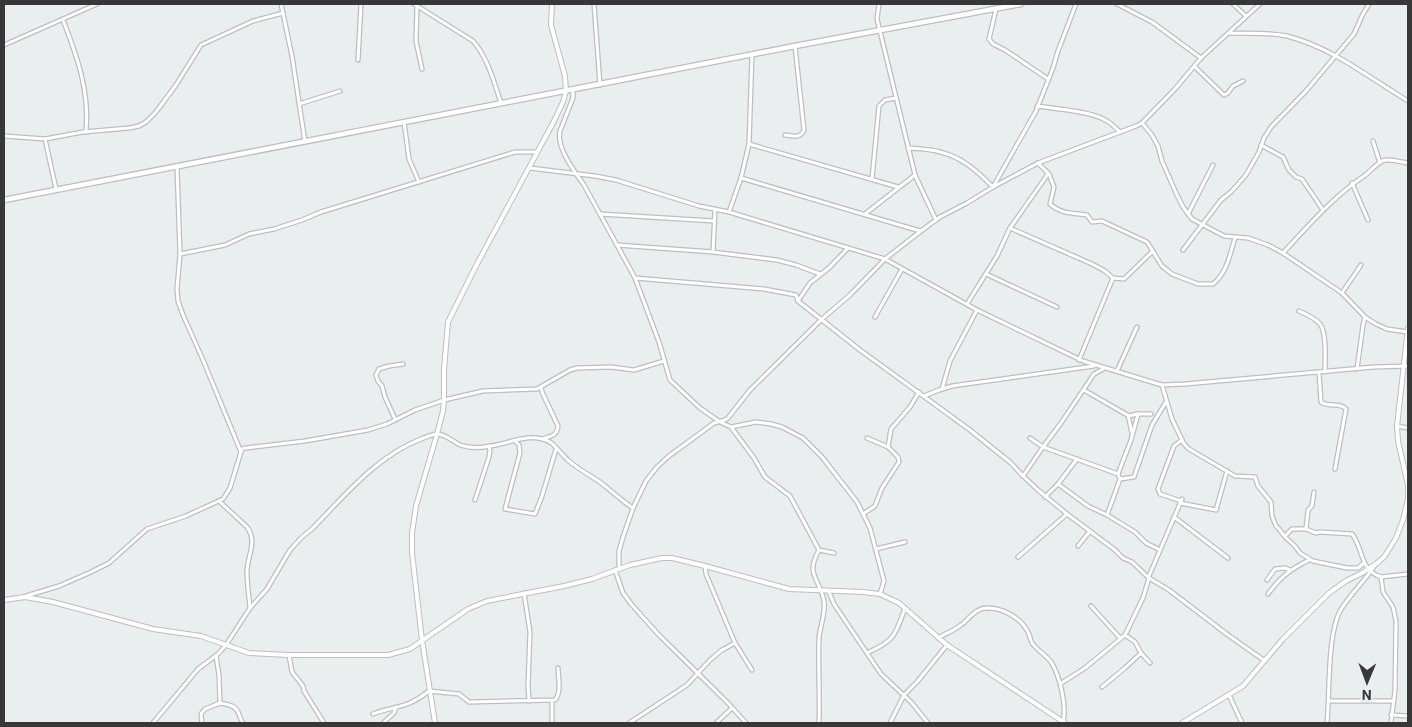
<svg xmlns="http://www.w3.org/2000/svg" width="1412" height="727" viewBox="0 0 1412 727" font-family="Roboto,sans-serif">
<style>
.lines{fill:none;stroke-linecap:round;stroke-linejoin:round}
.minor-casing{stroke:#bcbec0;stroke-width:5.5}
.tertiary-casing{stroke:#bcbec0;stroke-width:6}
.primary-casing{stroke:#bcbec0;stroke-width:7}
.minor{stroke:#fff;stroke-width:3}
.tertiary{stroke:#fff;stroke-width:4}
.primary{stroke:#fff;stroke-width:4.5}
</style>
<rect width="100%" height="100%" fill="#ebeeef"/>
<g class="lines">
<g class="minor-casing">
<g id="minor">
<path d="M281 4 292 56 305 142"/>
<path d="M414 4 473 41C488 58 494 82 501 103"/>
<path d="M594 4 600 85"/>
<path d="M879 4 877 19 915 175 936 220"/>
<path d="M1117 4 1152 22 1201 58"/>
<path d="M1233 4 1246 16"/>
<path d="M417 5 416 41 422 69"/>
<path d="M996 9 990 35 989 39 993 44 1005 50 1048 79"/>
<path d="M63 20C77 56 90 92 86 132"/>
<path d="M1229 33C1247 34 1269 32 1287 36 1333 48 1368 77 1408 101"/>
<path d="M4 45 97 4"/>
<path d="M358 60 361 4"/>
<path d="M1195 67 1224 95 1228 93 1233 86 1243 81"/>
<path d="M573 90V98L560 131C556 148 575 172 584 185L635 278 659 342 670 380 700 408 720 422 731 427 756 422 771 424 782 427 803 438 822 457 857 502 870 528 884 581 880 594"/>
<path d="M299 104 340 91"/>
<path d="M1037 106C1056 109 1092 111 1107 121 1112 124 1116 128 1120 132"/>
<path d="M404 122 409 159 419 182"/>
<path d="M1142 123 1152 135 1158 146 1162 161 1177 195 1183 207 1192 219 1224 236 1248 238 1268 245 1283 253 1342 293 1365 317 1376 324 1387 329 1408 332"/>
<path d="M785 135C793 136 800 139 804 130L795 46"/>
<path d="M4 136 45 139 83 132 129 128 139 126 146 122 156 112 176 85 201 45 253 21 283 13"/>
<path d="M45 139 56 189"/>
<path d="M1373 141 1380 163"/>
<path d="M749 144 898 187"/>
<path d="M1261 145 1283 157 1289 170 1296 177 1302 179 1323 210"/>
<path d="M908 148C919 149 930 149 940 152 962 157 977 171 993 187L1036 111 1053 68 1058 51 1076 4"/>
<path d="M1038 163 1049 174 1054 187 1050 204C1061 214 1072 213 1087 215L1092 222 1102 221 1147 242 1162 266 1172 274 1198 284H1213C1227 273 1230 254 1235 238"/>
<path d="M177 167 180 254 177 289 178 301 183 315 203 360 241 452"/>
<path d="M530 168 595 176 616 180 699 206 729 212 885 259 977 310 1083 361 1155 383 1162 385 1185 384 1374 367 1408 366"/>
<path d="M741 178 920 231"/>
<path d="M872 179 879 106 885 100 896 98"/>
<path d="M1352 183 1368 220"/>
<path d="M729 212 741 178 749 144 752 55"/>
<path d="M600 214 714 221"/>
<path d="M865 214 915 175"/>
<path d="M1188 214 1213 165"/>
<path d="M1010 228 1092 264 1105 271 1113 278 1079 360"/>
<path d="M617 245 713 252 777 260 796 265 820 274"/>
<path d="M1183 250 1221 200 1231 192 1246 175 1259 152 1264 138 1271 127 1306 91 1354 34 1363 14 1369 4"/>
<path d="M713 252 715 209"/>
<path d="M1283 253C1308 226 1333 197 1364 176 1370 172 1375 165 1382 161 1390 158 1400 162 1408 163"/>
<path d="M180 254 225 245 249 234 274 229 302 220 321 212 515 152H537"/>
<path d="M986 274 1057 307"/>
<path d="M635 278 764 289 796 295 798 301 860 350 970 430 1011 463 1023 476 1038 490 1067 514 1115 550 1123 558 1132 562 1149 578 1169 590 1228 635 1265 661"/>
<path d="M1113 278 1124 279 1153 251"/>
<path d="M1342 293 1361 265"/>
<path d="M798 301 810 283 830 267 848 248"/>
<path d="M967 304 997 256 1010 228 1048 174"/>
<path d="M1299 311C1306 314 1315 318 1320 324 1327 332 1325 361 1325 372"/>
<path d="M875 317 902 269"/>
<path d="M1103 369 1094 374 1061 423 1043 447 1118 474"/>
<path d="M1357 369 1363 325 1365 317"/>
<path d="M1117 371 1137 327"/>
<path d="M1319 373 1321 402C1329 408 1340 402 1346 409L1335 469"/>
<path d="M1162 385 1172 419 1184 444 1189 449 1235 476 1255 477 1258 486 1271 502 1272 516 1276 526 1279 529 1286 538 1295 546 1300 553 1313 561 1347 568H1358L1364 563"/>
<path d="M541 387 542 392 558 426C557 436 551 436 542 439"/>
<path d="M942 389 950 361 977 310"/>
<path d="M1084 390 1129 416 1137 414H1151"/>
<path d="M924 396 939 390 952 386 1094 366"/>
<path d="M1138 414 1131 440 1118 474 1120 479 1134 477 1152 425 1166 402"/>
<path d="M1128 415 1132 433"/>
<path d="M395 419 385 397 382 386 378 381 376 375 379 369 389 366 403 364"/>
<path d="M1397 426 1408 428"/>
<path d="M731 427 754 458 765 477 790 496 819 550 834 553"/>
<path d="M867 438 888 447"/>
<path d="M515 441 519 445 520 453 505 509 535 514 542 496 556 449"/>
<path d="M1023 476 1043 447 1030 438"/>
<path d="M1058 484 1088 506 1107 515 1135 532 1146 543 1160 550"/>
<path d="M1045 497 1058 484 1077 459"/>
<path d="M475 500 489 457 490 450 489 447"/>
<path d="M219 501 247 527C258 542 247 556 247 572 247 584 249 596 250 608"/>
<path d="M1181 501 1160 494 1158 489 1174 446 1182 440"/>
<path d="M1180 503 1216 510 1227 471"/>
<path d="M863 514 875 506 882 488 899 462 898 457 888 447 891 429 910 407 919 392"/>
<path d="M1107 515 1120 479"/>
<path d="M1174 517 1228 558"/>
<path d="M1306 529 1308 510 1312 506 1314 492"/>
<path d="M1285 536 1292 529H1306L1316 533 1320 532 1352 534C1364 549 1359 570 1381 577L1408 574"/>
<path d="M1078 546 1090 531"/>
<path d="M876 549 905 542"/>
<path d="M1018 557 1067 514"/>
<path d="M705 566 706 574 735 643 752 670"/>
<path d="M619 569V551L623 537 633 508 646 481 657 467 669 456 714 423 725 420 728 418 750 390 822 319 850 295 885 259 921 231 940 217 967 203 993 187 1038 163 1136 126 1142 123 1175 89 1201 58 1260 4"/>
<path d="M615 570 623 593 632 605 658 634 728 703 746 723"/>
<path d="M1149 576 1182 499"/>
<path d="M1381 577 1383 592 1393 607 1396 621 1395 690 1391 723"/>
<path d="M1267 580 1275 569 1285 568 1290 570"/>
<path d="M829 592 834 604 881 674 911 702 928 723"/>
<path d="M524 593 530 632 528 686 529 701"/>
<path d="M1268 594C1280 577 1291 569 1309 560"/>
<path d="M26 596 59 586 91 572 109 563 147 529 186 516 223 499 230 488 241 452 242 449 246 448 305 441 368 430 387 424 415 410 444 400 483 391 537 389 570 370 577 368 611 367 634 370 664 361"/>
<path d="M1091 606 1120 638"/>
<path d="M1125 635 1135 642 1141 653 1150 663"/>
<path d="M938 638C945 634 955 630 961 625 969 619 976 608 986 608 1002 607 1021 618 1028 632 1030 635 1030 640 1032 643 1037 650 1046 655 1051 662 1060 676 1067 706 1063 722"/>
<path d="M867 653C895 640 895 636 905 608"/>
<path d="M289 655 292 672 303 686 304 691 324 723"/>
<path d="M1060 684 1085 668 1125 635 1143 598 1149 578"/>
<path d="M1102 687 1125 668 1141 653"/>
<path d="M1229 695 1242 723"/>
<path d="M552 701V723"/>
<path d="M1329 701H1393"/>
<path d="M220 703C226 704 235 705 238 712 240 716 240 719 243 723"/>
<path d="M373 714C387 708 400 708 412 702 418 699 424 695 429 691L459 694 469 702 555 700C562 692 558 678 558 668"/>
<path d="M1391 715 1408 716"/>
<path d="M153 723 198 669 218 654 226 645 250 608 267 589 290 550 301 538 313 528C345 495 377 456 421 439 426 437 431 435 436 434 446 434 452 441 460 445 469 448 481 448 490 446 509 444 531 431 550 442 557 447 562 455 569 461 577 468 587 474 597 480 610 489 620 500 633 508"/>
<path d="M202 723 201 714 205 709 220 703 219 675 216 656"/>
<path d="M383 723 394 713 396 707"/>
<path d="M629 723 687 685 710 660 722 650 735 643"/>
<path d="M716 723 732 708"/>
<path d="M819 723C820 695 818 667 819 638 820 626 826 613 824 601 819 577 805 575 819 550"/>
<path d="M890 723 904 695 917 682 947 645"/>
<path d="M1327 723C1330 693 1327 636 1340 611 1350 594 1365 581 1375 565"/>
</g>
</g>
<g class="tertiary-casing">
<g id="tertiary">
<path d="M1408 328 1397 426 1398 441 1408 485"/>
<path d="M4 600 25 597 53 602 153 629 201 636 249 653 289 655H388L410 649 468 609 487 601 564 586 592 579 630 565 662 558H672L705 566 789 589 863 592 880 594 899 603 947 645 1065 723"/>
<path d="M435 723 422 640 412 553V533L416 506 437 434 443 411 444 400V369L448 322 477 264 553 123 563 102 566 91 565 76 551 25 552 4"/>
<path d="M1182 723 1243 686 1283 639 1329 593 1346 581 1362 573 1376 564 1384 557 1396 538 1403 520 1408 499V487"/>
</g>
</g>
<g class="primary-casing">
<path id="primary" d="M4 200 795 46 1021 4"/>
</g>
<use href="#minor" class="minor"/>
<use href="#tertiary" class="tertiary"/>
<use href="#primary" class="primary"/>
</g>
<rect width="1412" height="727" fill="none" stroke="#383839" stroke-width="10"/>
<g transform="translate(1367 682) rotate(181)" stroke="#ebeeef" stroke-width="4" paint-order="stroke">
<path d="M0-4L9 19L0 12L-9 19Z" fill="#383839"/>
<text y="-8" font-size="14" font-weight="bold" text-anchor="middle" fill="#383839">N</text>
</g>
</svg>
